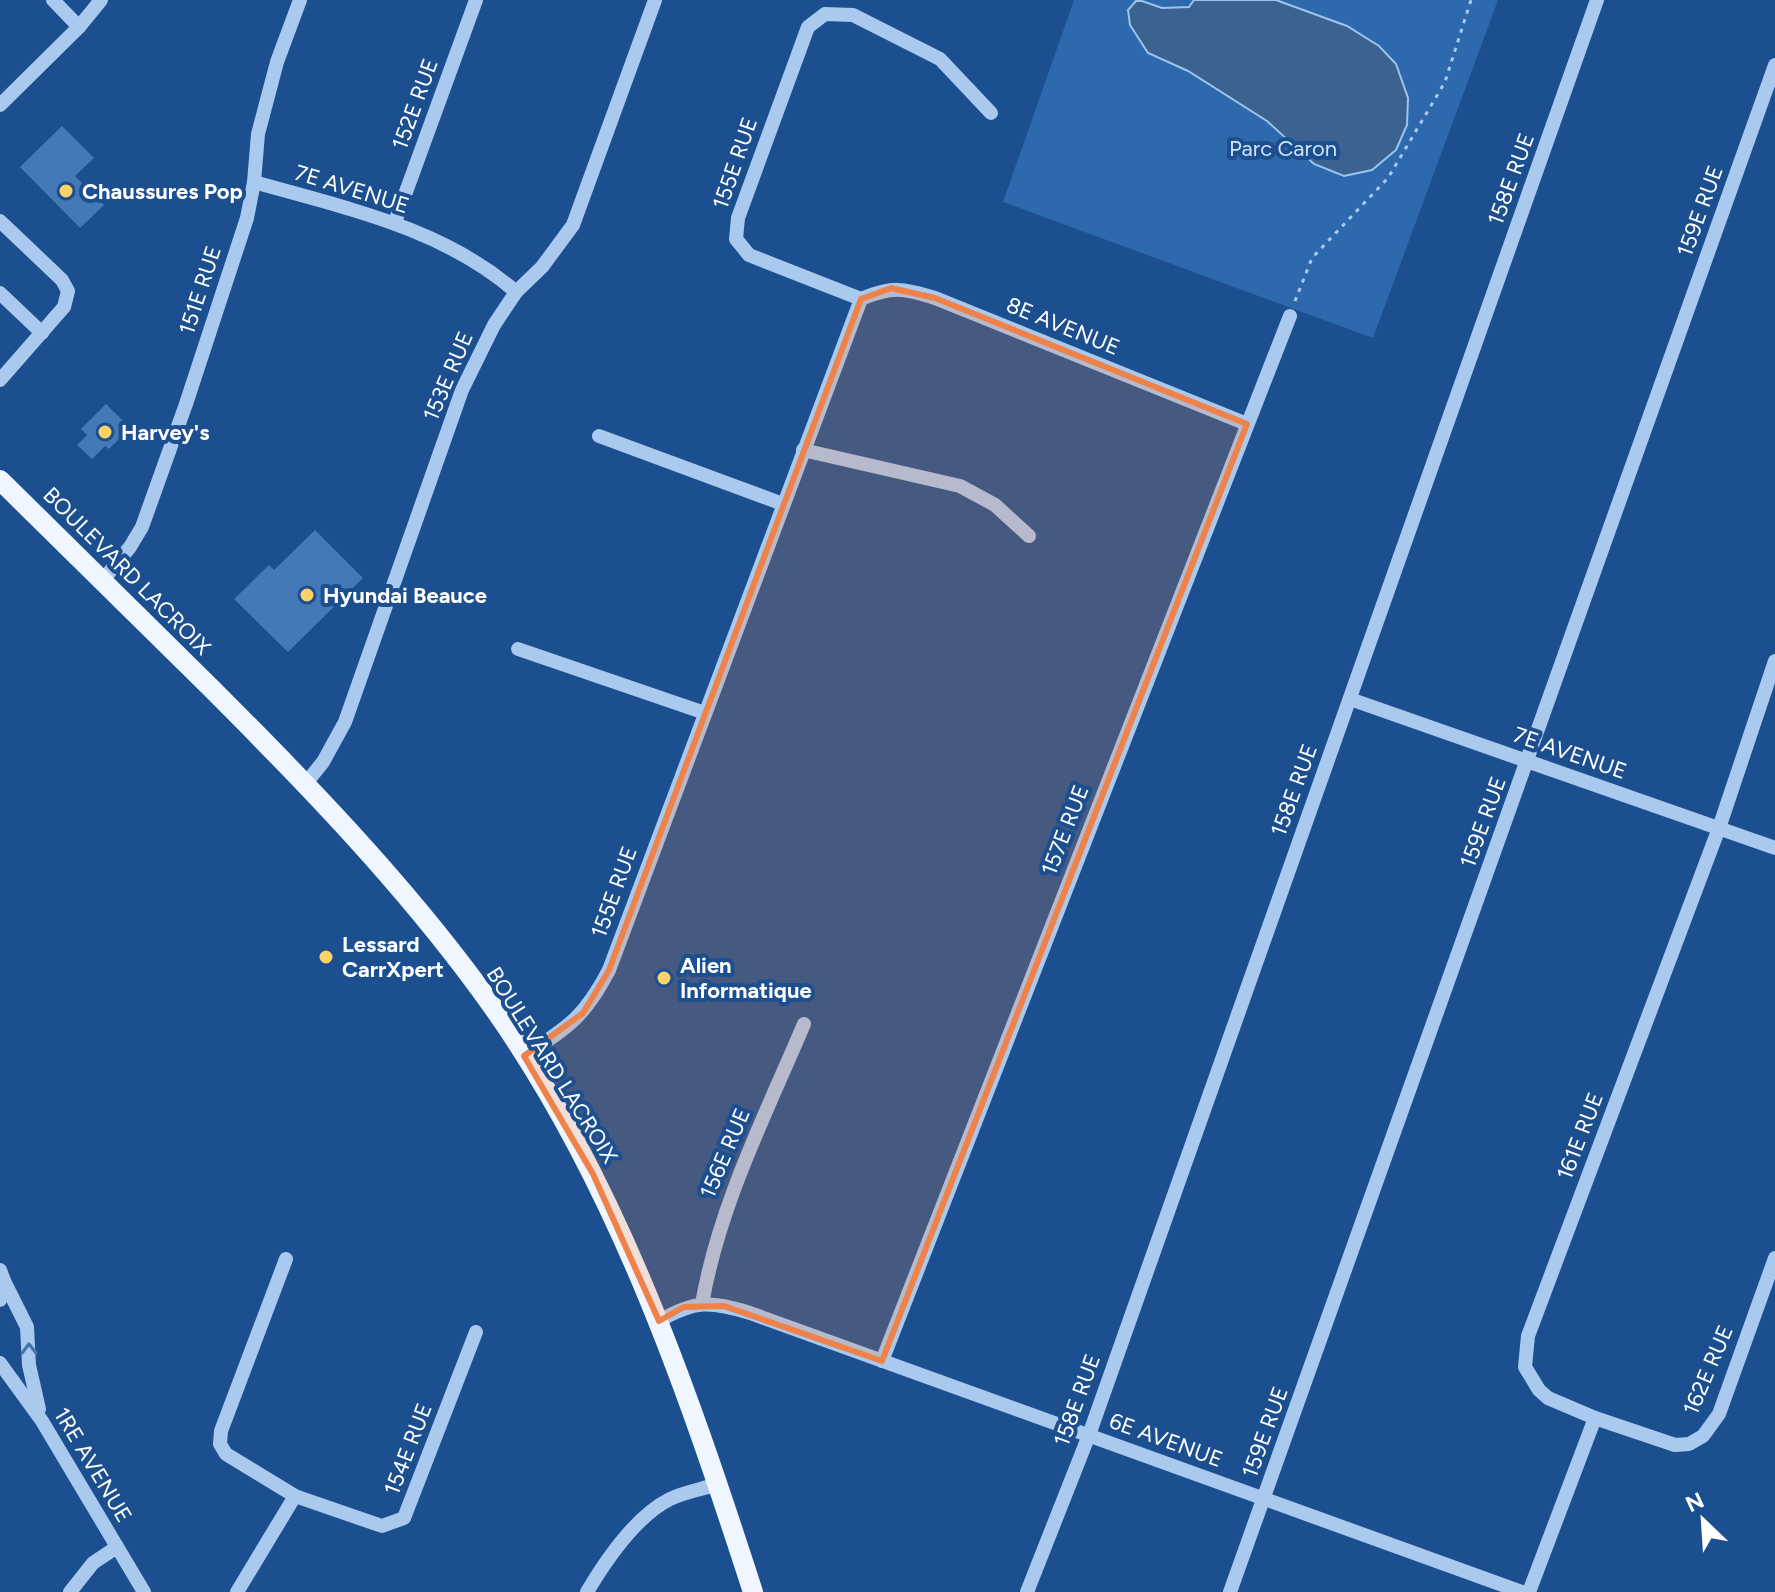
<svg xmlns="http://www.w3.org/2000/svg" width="1775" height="1592" viewBox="0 0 1775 1592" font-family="Figtree,sans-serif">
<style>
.green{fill:#2e69ad}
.water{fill:#3c6290;stroke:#9cc4f0;stroke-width:2}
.building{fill:#4478b7}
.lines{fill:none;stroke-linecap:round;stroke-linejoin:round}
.path{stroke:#a9c9ee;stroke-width:3;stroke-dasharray:4 6;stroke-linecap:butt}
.minor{stroke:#a9c9ee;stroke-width:14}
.major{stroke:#f0f6ff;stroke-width:20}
.oneway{stroke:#4674ac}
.marked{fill:#ee8249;fill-opacity:0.2;stroke:#ee8249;stroke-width:6;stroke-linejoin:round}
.poi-dot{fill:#ffd166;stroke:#1b4f8f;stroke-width:3}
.labels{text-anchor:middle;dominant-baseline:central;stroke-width:8;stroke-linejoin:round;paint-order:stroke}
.street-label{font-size:22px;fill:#fff;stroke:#1b4f8f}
.park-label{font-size:22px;fill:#cfe3fa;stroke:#1b4f8f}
.poi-label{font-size:22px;font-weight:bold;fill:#fff;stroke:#1b4f8f;text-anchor:start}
</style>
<rect width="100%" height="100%" fill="#1b4f8f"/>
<path class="green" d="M1074 0H1498L1373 338 1003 202Z"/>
<path class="water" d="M1194 0H1276L1347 26 1379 46 1396 64 1408 98 1407 125 1396 150 1372 170 1344 176 1314 164 1267 121 1188 71 1148 53 1130 25 1128 10 1136 1H1142L1162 8 1189 7Z"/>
<g class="building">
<path d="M62 126 94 158 75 176 104 205 80 228 20 167Z"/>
<path d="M106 404 130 428 109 449 105 446 92 459 77 445 87 435 81 429Z"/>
<path d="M315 530 363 578 288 652 234 599 269 565 274 570Z"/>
</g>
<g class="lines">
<path class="path" d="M1295 301 1312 258 1388 178 1445 82 1471 0"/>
<g class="minor">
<path d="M53 0 79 27"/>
<path d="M0 105 79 27 101 0"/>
<path d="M254 182C345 208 443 228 516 292"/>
<path d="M0 221 62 280 68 291 64 307 0 380"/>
<path d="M395 222 476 0"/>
<path d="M0 293 42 333"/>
<path d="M861 299 749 255 736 239 738 218 808 27 825 14 853 15 940 59 991 113"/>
<path d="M861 299C892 286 903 288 935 298L1247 424"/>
<path d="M599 436 783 504"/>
<path d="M803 450 960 486 995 505 1029 536"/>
<path d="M103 580 130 547 142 527 186 404 247 218 254 182 258 134 277 62 300 0"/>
<path d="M518 649 705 713"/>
<path d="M1775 661 1719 828 1528 1336 1525 1367 1539 1390 1548 1398 1595 1418 1675 1445 1689 1444 1703 1436 1719 1414 1775 1258"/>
<path d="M1350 699 1775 848"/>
<path d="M306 783 323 762 345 722 462 390 494 325 516 292 542 267 573 225 655 0"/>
<path d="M524 1056C568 1027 584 1018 609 970L861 299"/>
<path d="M286 1259 221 1431 220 1444 226 1454 295 1496 382 1526 404 1518 476 1332"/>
<path d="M0 1270 4 1281 0 1300"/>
<path d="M4 1281 27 1327 29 1365 39 1409"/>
<path d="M702 1304C719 1206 765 1116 804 1024"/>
<path d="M659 1321C695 1300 710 1301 750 1313L1522 1592"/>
<path d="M882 1361 1290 316"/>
<path d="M0 1363 42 1421 144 1592"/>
<path d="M70 1592 93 1563 117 1547"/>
<path d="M237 1592 295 1496"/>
<path d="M587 1592C606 1560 636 1516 670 1499 684 1492 703 1489 718 1484"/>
<path d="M1027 1592 1089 1435 1597 0"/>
<path d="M1230 1592 1775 65"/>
<path d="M1529 1592 1595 1418"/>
</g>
<path class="major" d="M0 480C70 549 140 618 210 687 305 782 400 880 480 989 612 1168 685 1382 753 1592"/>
</g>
<defs><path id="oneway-chevron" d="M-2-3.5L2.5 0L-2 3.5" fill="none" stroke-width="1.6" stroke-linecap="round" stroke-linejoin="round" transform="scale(2)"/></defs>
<use class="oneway" href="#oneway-chevron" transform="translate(29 1349) rotate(-91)"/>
<path class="marked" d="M891 288 935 298 1247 424 882 1361 724 1306 684 1307 659 1321 593 1174 524 1056 583 1013 609 970 861 299Z"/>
<g class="poi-dot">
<circle cx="66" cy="191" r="8"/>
<circle cx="105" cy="432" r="8"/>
<circle cx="307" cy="595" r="8"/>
<circle cx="326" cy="957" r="8"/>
<circle cx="664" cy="978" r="8"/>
</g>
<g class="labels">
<g class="street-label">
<text transform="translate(415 104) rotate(-70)">152E RUE</text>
<text transform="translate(735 163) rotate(-71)">155E RUE</text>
<text transform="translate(1511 179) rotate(-70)">158E RUE</text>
<text transform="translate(352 189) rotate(17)">7E AVENUE</text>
<text transform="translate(1700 211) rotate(-70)">159E RUE</text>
<text transform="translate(200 290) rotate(-72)">151E RUE</text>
<text transform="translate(1063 326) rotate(22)">8E AVENUE</text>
<text transform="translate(448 376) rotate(-67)">153E RUE</text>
<text transform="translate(127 571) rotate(45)">BOULEVARD LACROIX</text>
<text transform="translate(1570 753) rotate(19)">7E AVENUE</text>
<text transform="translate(1294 790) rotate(-70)">158E RUE</text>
<text transform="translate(1483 822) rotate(-70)">159E RUE</text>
<text transform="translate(1065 830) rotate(-69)">157E RUE</text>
<text transform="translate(614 892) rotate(-70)">155E RUE</text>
<text transform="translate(552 1065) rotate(58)">BOULEVARD LACROIX</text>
<text transform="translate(1580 1136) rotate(-69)">161E RUE</text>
<text transform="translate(725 1153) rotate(-67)">156E RUE</text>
<text transform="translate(1708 1370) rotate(-67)">162E RUE</text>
<text transform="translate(1077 1400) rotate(-70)">158E RUE</text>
<text transform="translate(1265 1432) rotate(-70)">159E RUE</text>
<text transform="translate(1166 1440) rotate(20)">6E AVENUE</text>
<text transform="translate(408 1449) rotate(-69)">154E RUE</text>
<text transform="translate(93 1465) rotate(59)">1RE AVENUE</text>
</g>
<g class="park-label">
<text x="1283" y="148">Parc Caron</text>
</g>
<g class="poi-label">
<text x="82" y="191">Chaussures Pop</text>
<text x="121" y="432">Harvey's</text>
<text x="323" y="595">Hyundai Beauce</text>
<text x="342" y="944">Lessard<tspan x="342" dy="25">CarrXpert</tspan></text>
<text x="680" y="965">Alien<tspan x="680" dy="25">Informatique</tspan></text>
</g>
</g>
<g transform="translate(1703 1520) rotate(335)" stroke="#1b4f8f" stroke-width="6" paint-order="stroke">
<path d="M0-6L14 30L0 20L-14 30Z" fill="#ffffff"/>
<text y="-12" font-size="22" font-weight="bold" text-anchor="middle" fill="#ffffff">N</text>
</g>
</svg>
